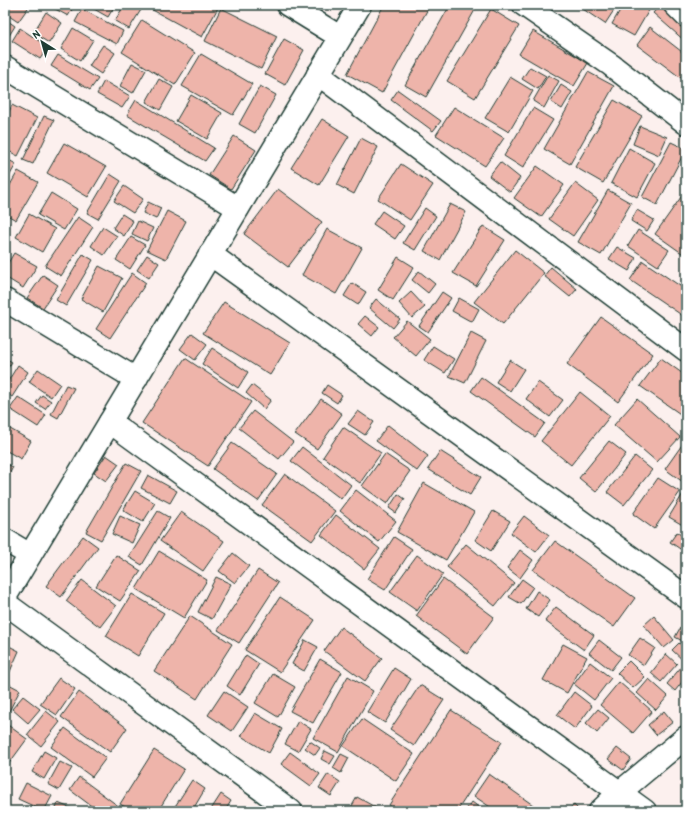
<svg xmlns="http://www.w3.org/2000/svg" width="691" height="816" viewBox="0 0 691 816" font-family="'Patrick Hand',sans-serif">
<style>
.building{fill:#eeb4aa;stroke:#1f3d34}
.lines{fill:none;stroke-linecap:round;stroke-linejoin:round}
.street-casing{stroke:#1f3d34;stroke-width:25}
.street{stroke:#fff;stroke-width:22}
</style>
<rect width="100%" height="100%" fill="#fcf0ee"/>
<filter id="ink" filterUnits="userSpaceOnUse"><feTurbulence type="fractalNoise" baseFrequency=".025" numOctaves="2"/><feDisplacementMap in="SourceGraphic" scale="8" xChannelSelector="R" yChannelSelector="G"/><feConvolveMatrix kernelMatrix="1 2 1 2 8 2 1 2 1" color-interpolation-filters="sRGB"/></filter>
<g filter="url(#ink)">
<g class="building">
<path d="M12 5H30L18 22 6 14Z"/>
<path d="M48 5H75L68 16Z"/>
<path d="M87 5H115L108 17Z"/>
<path d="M124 5H144L129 29 115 21Z"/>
<path d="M148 5H218L219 6 202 37 147 7Z"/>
<path d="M384 5H430L382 93 347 74Z"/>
<path d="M450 5H465L475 10 426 97 405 85Z"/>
<path d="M577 5H612L616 7 605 24Z"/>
<path d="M623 5H652L634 36 612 24Z"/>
<path d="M660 5H666L686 22V42L653 13Z"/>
<path d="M221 8 277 36 261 69 205 41Z"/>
<path d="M82 9 123 31 117 44 75 22Z"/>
<path d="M491 9 519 26 475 98 447 81Z"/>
<path d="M46 12 62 23 49 43 33 33Z"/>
<path d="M5 19 15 26 7 39 5 38Z"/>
<path d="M142 20 195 53 175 85 122 52Z"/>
<path d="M650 27 686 55V71L681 78 637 45Z"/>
<path d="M20 28 48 47 40 59 12 41Z"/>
<path d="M73 28 93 40 80 61 61 49Z"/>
<path d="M533 31 588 63 574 86 519 54Z"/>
<path d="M284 39 304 50 285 85 265 74Z"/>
<path d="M103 45 115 53 101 74 89 66Z"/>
<path d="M201 54 252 84 233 115 182 86Z"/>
<path d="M58 55 98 79 90 90 51 66Z"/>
<path d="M132 63 146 70 133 93 120 86Z"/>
<path d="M530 67 546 76 538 89 522 79Z"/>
<path d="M588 72 614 86 570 164 544 149Z"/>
<path d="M548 75 559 81 544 108 533 101Z"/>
<path d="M510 77 533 91 509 132 485 118Z"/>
<path d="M159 79 173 87 160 110 146 102Z"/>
<path d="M104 81 130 96 122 108 97 94Z"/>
<path d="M561 85 572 92 562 109 551 102Z"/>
<path d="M260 86 276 95 255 133 239 124Z"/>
<path d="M398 90 441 121 433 131 391 100Z"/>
<path d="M191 95 222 113 207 139 176 121Z"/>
<path d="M136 100 214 148 205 161 127 115Z"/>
<path d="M614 100 642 116 603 183 575 167Z"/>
<path d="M12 105 37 118 18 156 5 149V120Z"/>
<path d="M454 107 504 138 485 166 436 135Z"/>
<path d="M533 108 553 120 523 168 504 156Z"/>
<path d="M44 116 54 120 33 164 23 160Z"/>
<path d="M322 119 349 136 319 185 291 168Z"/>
<path d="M640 126 667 137 659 155 633 144Z"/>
<path d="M234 136 256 150 231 189 209 175Z"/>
<path d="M361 138 378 147 354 194 337 185Z"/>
<path d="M671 142 686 149 657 205 642 197Z"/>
<path d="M64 143 106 167 88 197 47 173Z"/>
<path d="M629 148 655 163 637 197 611 183Z"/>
<path d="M5 158 16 164 5 184Z"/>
<path d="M500 162 520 178 510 192 489 176Z"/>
<path d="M401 164 433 185 410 220 378 199Z"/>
<path d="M537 166 564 185 541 217 514 198Z"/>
<path d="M18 171 38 182 16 220 5 214V194Z"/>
<path d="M110 174 121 181 98 219 87 213Z"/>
<path d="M575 183 598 200 573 236 549 219Z"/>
<path d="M124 186 143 199 133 213 114 201Z"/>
<path d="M278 189 322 222 288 267 244 234Z"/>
<path d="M608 190 631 203 601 255 578 242Z"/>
<path d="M686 190V256L655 234Z"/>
<path d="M51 193 77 209 64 230 38 215Z"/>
<path d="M148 202 161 208 156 219 143 213Z"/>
<path d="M450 204 466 212 440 260 424 251Z"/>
<path d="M425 208 436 216 415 250 403 243Z"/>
<path d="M637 210 654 220 647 231 631 221Z"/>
<path d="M167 211 186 221 166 259 147 250Z"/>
<path d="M382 211 404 226 395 239 373 224Z"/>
<path d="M29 214 55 229 42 252 16 237Z"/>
<path d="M122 214 133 221 124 236 113 228Z"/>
<path d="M78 217 93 227 61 276 45 266Z"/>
<path d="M5 221 9 223 5 230Z"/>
<path d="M138 221 153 228 147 241 132 234Z"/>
<path d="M483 226 505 240 476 286 453 273Z"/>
<path d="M103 227 117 236 104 255 91 246Z"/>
<path d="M327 229 362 248 336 294 302 275Z"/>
<path d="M638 230 669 250 658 266 628 246Z"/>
<path d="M131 237 145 245 130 269 116 260Z"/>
<path d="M617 247 636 258 629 271 609 259Z"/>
<path d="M515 250 544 273 503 324 474 302Z"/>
<path d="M14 253 37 266 23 288 5 277V268Z"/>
<path d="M83 254 93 260 66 306 56 300Z"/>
<path d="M147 255 159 263 149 278 137 270Z"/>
<path d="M398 257 414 267 393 300 378 290Z"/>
<path d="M643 261 686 290V318L630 280Z"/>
<path d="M99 266 122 278 103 312 81 299Z"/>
<path d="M551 267 577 289 570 297 544 276Z"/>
<path d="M419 271 435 284 428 293 412 280Z"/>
<path d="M132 273 146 283 110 338 96 329Z"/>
<path d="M43 275 58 285 43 308 27 298Z"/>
<path d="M352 283 366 292 358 305 344 296Z"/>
<path d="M411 292 425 307 412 318 399 303Z"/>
<path d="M442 292 451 298 428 332 419 326Z"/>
<path d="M459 298 479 309 472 322 452 311Z"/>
<path d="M376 299 400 319 393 328 369 308Z"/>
<path d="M224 302 290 343 270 375 203 333Z"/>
<path d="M365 316 379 327 372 336 358 324Z"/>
<path d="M601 317 653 354 618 402 567 364Z"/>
<path d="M407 321 430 339 416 356 393 337Z"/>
<path d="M192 333 207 344 195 360 180 349Z"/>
<path d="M471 333 486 341 465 383 449 376Z"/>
<path d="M433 346 454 359 445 373 424 360Z"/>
<path d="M212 348 248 372 238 388 202 364Z"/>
<path d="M5 358 12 362 5 372Z"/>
<path d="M185 358 251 402 208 466 142 423Z"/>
<path d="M661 358 686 376V418L640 386Z"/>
<path d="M510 360 524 369 510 391 496 382Z"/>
<path d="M18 365 28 372 12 397 5 392V386Z"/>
<path d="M38 369 60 384 51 397 29 382Z"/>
<path d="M481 377 545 423 535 437 471 391Z"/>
<path d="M538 382 563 400 550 417 526 399Z"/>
<path d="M66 385 74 388 58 418 51 414Z"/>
<path d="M252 385 271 400 264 409 246 393Z"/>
<path d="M327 385 342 395 337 403 322 393Z"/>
<path d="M580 392 610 416 571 465 541 441Z"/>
<path d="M42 395 51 401 45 409 36 403Z"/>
<path d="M5 397 10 400 5 408Z"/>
<path d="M18 397 46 415 38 427 10 409Z"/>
<path d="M321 399 342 414 317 449 295 434Z"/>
<path d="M637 399 680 437 657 462 614 425Z"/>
<path d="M253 411 293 442 279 459 239 428Z"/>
<path d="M358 411 374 422 365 435 348 424Z"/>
<path d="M388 425 428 456 417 471 376 441Z"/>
<path d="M5 426 31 441 21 459 5 450Z"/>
<path d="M343 427 381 453 360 483 323 457Z"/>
<path d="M609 441 626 454 596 492 579 478Z"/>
<path d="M684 442 686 444V479L683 482 665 469Z"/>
<path d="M232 443 277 474 258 501 213 469Z"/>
<path d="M302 447 351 485 341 499 291 461Z"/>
<path d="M440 451 481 477 470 495 428 469Z"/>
<path d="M385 454 410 471 387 504 362 486Z"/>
<path d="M106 455 119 464 106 481 94 473Z"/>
<path d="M635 456 652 470 624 505 607 492Z"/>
<path d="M5 463 13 467 5 482Z"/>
<path d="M126 463 141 471 101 540 86 532Z"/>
<path d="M285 474 335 511 312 541 262 505Z"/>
<path d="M148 475 177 491 170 503 141 488Z"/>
<path d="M658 478 680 492 654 529 633 514Z"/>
<path d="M424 483 474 512 446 560 397 532Z"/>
<path d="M356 490 396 521 379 542 340 511Z"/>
<path d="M135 491 155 503 143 522 123 510Z"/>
<path d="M684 492 686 493V527L669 517Z"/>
<path d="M398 494 405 499 396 513 389 508Z"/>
<path d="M158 511 170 518 142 565 129 557Z"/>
<path d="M493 511 510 521 491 551 475 540Z"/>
<path d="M181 512 224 541 203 571 160 541Z"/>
<path d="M336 515 380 549 364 569 321 535Z"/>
<path d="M120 516 140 525 132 543 112 534Z"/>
<path d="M524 516 549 535 536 552 511 533Z"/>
<path d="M677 532 686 539V553L670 542Z"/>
<path d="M83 536 98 547 61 597 46 586Z"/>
<path d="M394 537 412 549 385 590 367 579Z"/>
<path d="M555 541 635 598 614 627 533 570Z"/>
<path d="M466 544 514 583 495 606 447 567Z"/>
<path d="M520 550 533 560 520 578 507 568Z"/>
<path d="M159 551 207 580 184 618 136 589Z"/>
<path d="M233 553 249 566 235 583 219 571Z"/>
<path d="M116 555 141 571 120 601 96 586Z"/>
<path d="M417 555 443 574 417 611 390 592Z"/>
<path d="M258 570 278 583 239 643 218 630Z"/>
<path d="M216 577 231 584 212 619 198 612Z"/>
<path d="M443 579 494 617 467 654 416 616Z"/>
<path d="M522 579 533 587 521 604 509 597Z"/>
<path d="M82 580 116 606 100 627 66 601Z"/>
<path d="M537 591 550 600 538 617 526 609Z"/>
<path d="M132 594 164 613 138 656 106 636Z"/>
<path d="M280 597 315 620 280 672 245 650Z"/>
<path d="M556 607 594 635 584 650 545 621Z"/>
<path d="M190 616 232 644 197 699 154 671Z"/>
<path d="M654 616 674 640 664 648 644 625Z"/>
<path d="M341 627 382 658 365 681 324 651Z"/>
<path d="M680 628 686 631V643L675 637Z"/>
<path d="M640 638 655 648 644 665 628 655Z"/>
<path d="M305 640 318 647 304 671 292 664Z"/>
<path d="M599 640 621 657 611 670 589 653Z"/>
<path d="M679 643 686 650V663L672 650Z"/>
<path d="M5 644 19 651 8 676 5 675Z"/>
<path d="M563 644 587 657 567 693 543 680Z"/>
<path d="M666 654 677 664 661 682 651 673Z"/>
<path d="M246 655 259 664 240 695 227 686Z"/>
<path d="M320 659 342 672 313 723 290 711Z"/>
<path d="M629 661 645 677 633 688 617 673Z"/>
<path d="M590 662 611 678 594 700 574 684Z"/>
<path d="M682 666 686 669V677L675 691 667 684Z"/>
<path d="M394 668 411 679 385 723 367 712Z"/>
<path d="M273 674 295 687 278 717 255 703Z"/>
<path d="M348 676 373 691 338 752 313 738Z"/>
<path d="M59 678 75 689 57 715 40 704Z"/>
<path d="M649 679 668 696 656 710 637 693Z"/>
<path d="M5 682 20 690 7 715 5 714Z"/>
<path d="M619 682 652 711 633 733 600 705Z"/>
<path d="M420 685 444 700 414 746 390 730Z"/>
<path d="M224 691 248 707 232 731 208 715Z"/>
<path d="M79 692 127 728 110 752 61 717Z"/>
<path d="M574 692 592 706 575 729 557 715Z"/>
<path d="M23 696 40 709 28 723 12 709Z"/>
<path d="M598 709 609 718 597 733 586 723Z"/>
<path d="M451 710 502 742 457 811H399L389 805Z"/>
<path d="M46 711 60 722 41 746 27 735Z"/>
<path d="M664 711 673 722 656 735 648 725Z"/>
<path d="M255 713 282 729 269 753 241 736Z"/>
<path d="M362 719 414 754 396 781 343 746Z"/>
<path d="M298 721 311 729 298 751 285 744Z"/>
<path d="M5 723 27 739 5 769Z"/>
<path d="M65 728 106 758 92 777 51 747Z"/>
<path d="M310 741 320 748 315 755 305 748Z"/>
<path d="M617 748 631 759 623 770 608 759Z"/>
<path d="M154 750 184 769 158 811H132L120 804Z"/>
<path d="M44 751 56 758 44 779 32 772Z"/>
<path d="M325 751 335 756 330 764 321 759Z"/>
<path d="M290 752 320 774 311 786 281 764Z"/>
<path d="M341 754 349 758 341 773 333 768Z"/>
<path d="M60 762 72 768 59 790 48 784Z"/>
<path d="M328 774 340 782 331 796 319 788Z"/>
<path d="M489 774 533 805 529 811H496L474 796Z"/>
<path d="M79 777 125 811H98L70 790Z"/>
<path d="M192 780 205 789 192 811H172Z"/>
<path d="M26 783 52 796 44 811 18 799Z"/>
<path d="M221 794 231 801 225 811H210Z"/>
<path d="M357 797 382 811H349Z"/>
<path d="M472 802 484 811H465Z"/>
<path d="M58 803 77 811H55Z"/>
<path d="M574 805 580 811H567Z"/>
</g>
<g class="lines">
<g class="street-casing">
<g id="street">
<path d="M288 5 340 37"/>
<path d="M524 5 611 65 686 123"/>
<path d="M675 5 686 16"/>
<path d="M5 67 238 208"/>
<path d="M318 74 686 350"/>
<path d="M210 254 686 597"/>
<path d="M5 300 136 379"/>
<path d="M110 422 645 811"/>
<path d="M5 540 30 555"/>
<path d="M5 597 360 5"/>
<path d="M5 603 291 811"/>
<path d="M600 811 620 792 686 737"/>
</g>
</g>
<use href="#street" class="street"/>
</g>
</g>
<rect width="691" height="816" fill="none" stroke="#fff" stroke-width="20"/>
<rect x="10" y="10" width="671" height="796" fill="none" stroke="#1f3d34" stroke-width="1.5" filter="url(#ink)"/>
<g transform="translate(42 42) rotate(323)" stroke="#ffffff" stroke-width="3" paint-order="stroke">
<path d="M0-3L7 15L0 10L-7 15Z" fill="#1f3d34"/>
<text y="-6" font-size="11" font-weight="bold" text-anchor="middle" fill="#1f3d34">N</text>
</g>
</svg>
